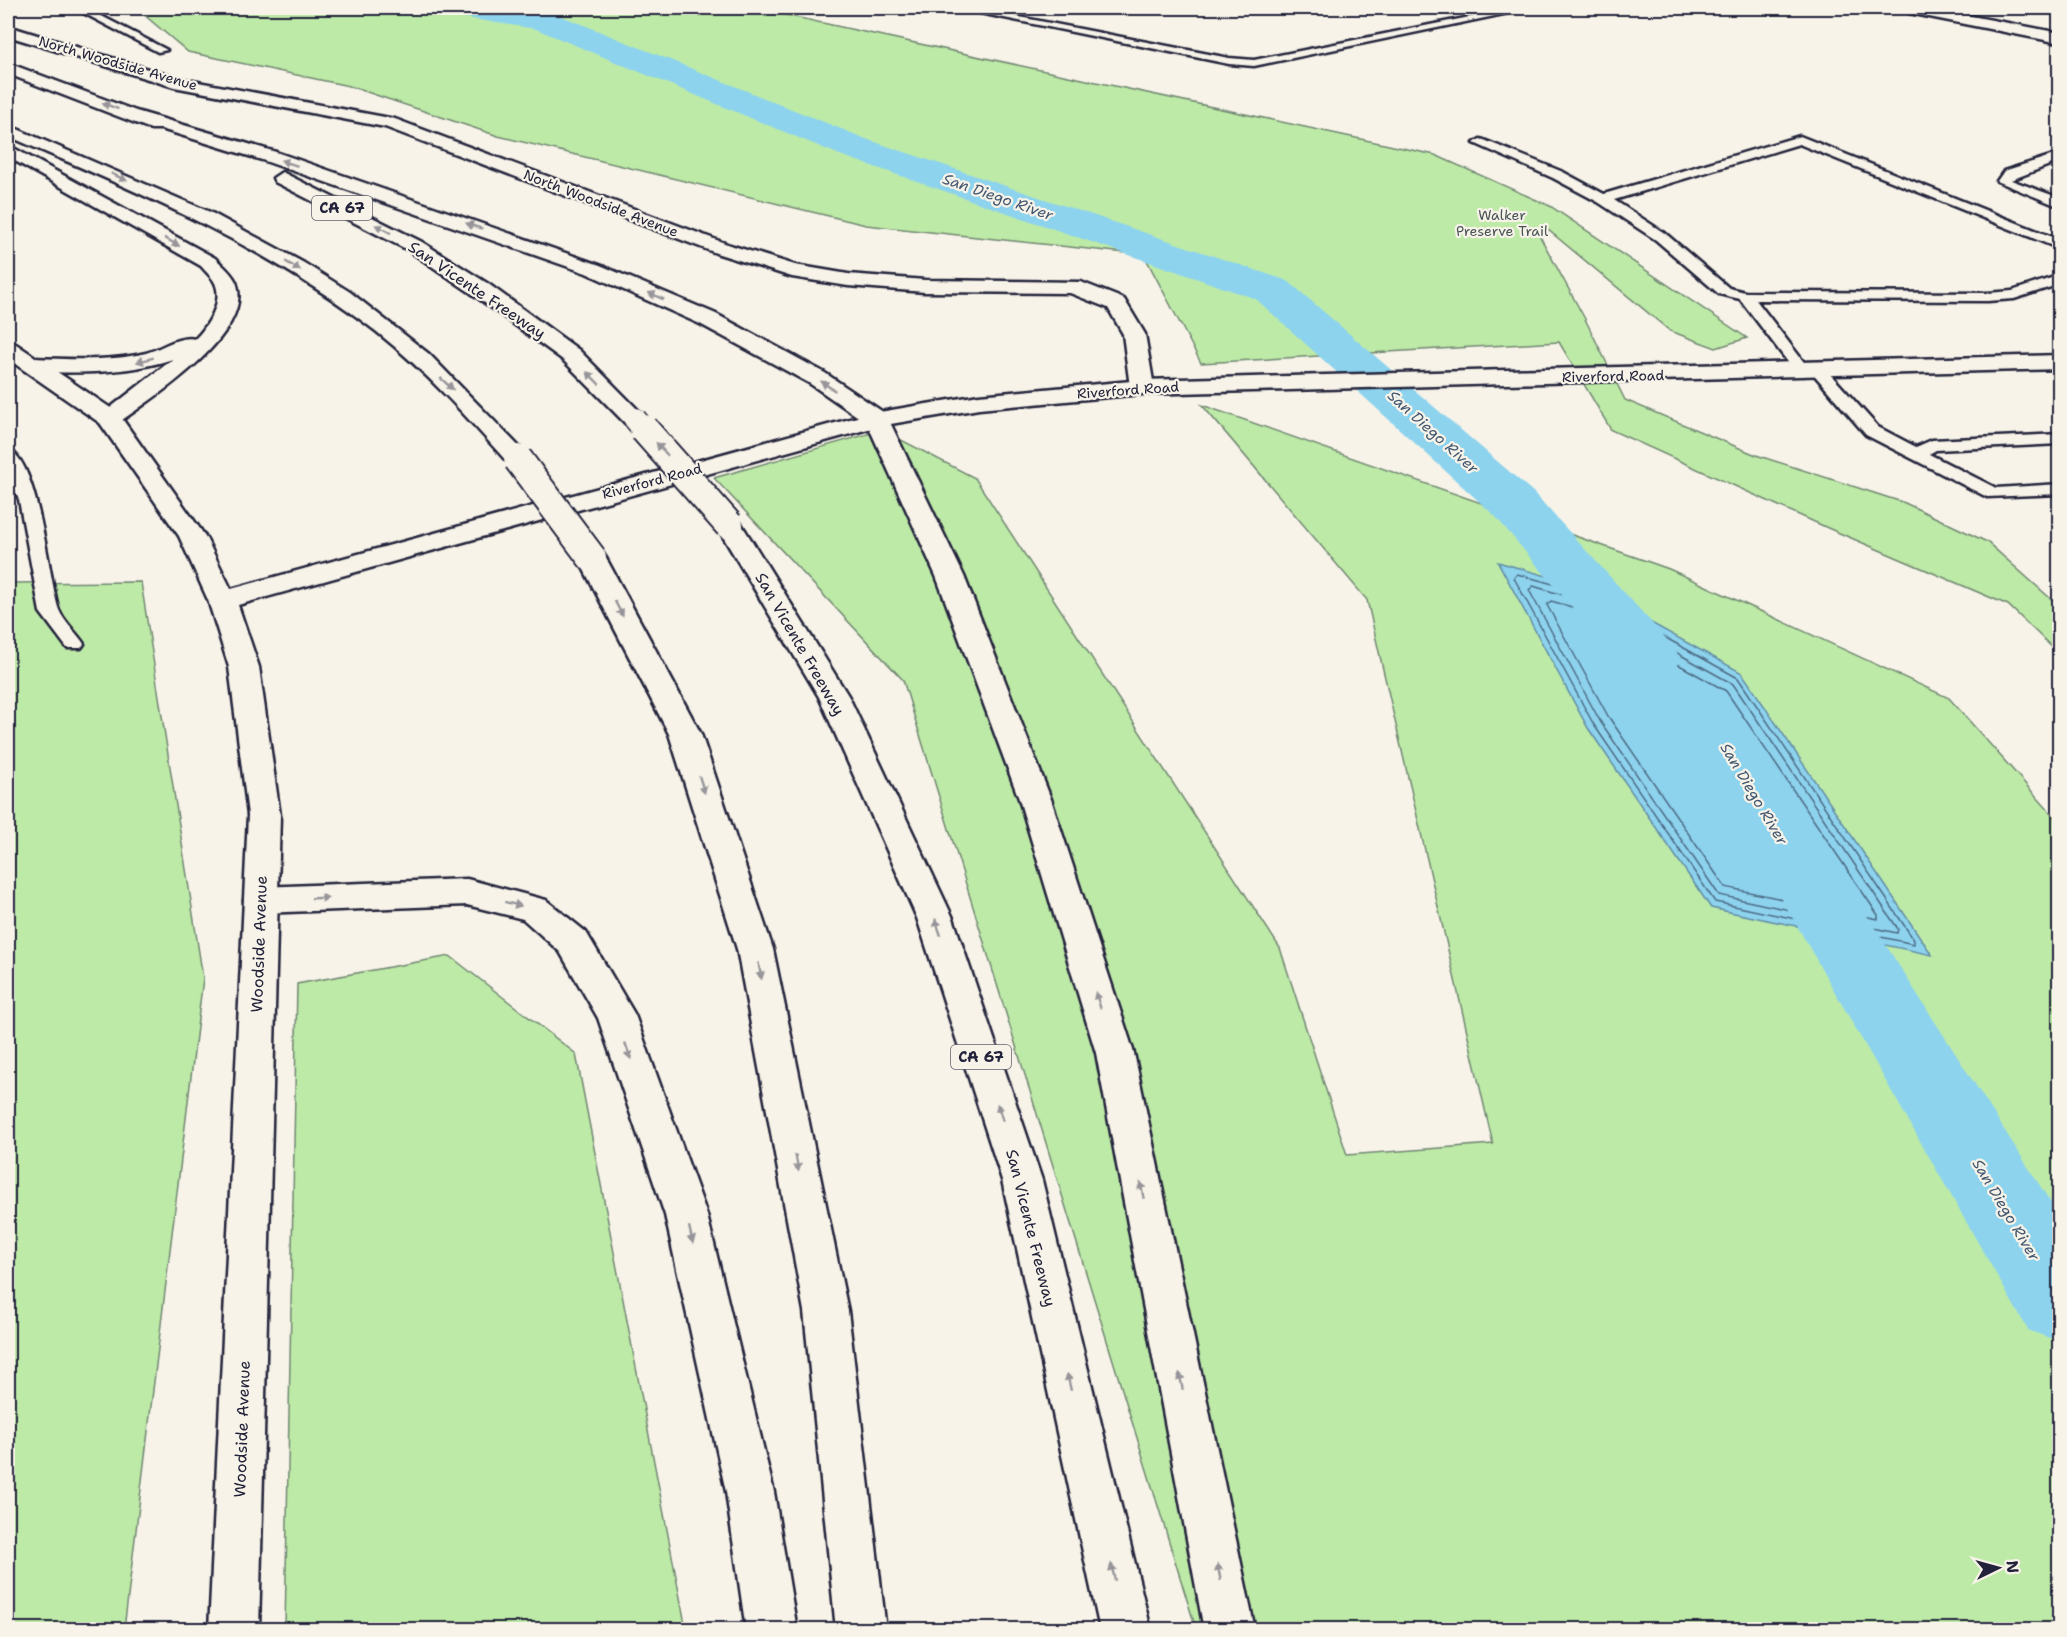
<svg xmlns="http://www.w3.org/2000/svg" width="2067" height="1637" viewBox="0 0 2067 1637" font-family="'Shantell Sans',sans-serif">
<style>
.green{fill:#bdeaa7;stroke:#708671;stroke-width:1.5}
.water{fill:#8dd3ee;stroke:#628ca6;stroke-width:1.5}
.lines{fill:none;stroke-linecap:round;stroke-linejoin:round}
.shore{stroke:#4d6983;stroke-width:1.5}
.river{fill:#8dd3ee;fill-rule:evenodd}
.service-casing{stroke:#22223b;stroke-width:5}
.tertiary-casing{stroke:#22223b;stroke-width:5}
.secondary-casing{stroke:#22223b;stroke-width:5}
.motorway-casing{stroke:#22223b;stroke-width:5}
.service{fill:#f7f3e8;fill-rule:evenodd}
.tertiary{fill:#f7f3e8;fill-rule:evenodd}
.secondary{fill:#f7f3e8;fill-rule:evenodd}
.motorway{fill:#f7f3e8;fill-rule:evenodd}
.motorway-bridge-far1-casing{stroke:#22223b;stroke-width:25;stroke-linecap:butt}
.motorway-bridge-casing{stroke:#22223b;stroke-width:32;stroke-linecap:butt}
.motorway-bridge-far1{stroke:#f7f3e8;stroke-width:22}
.motorway-bridge{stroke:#f7f3e8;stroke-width:28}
.oneway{fill:#97959a}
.labels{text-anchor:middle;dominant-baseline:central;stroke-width:4.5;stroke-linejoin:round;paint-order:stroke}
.far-street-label{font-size:14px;fill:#22223b;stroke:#f7f3e8}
.far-park-label{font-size:14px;fill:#495456;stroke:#f7f3e8}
.far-water-label{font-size:15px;font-style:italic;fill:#425771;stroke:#f7f3e8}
.shield{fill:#f7f3e8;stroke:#62616f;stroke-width:1.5}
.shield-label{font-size:15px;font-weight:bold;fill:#22223b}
.street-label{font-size:16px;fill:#22223b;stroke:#f7f3e8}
</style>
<rect width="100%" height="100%" fill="#f7f3e8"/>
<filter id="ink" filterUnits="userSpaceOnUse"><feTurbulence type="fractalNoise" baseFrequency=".0167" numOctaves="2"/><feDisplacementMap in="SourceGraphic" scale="12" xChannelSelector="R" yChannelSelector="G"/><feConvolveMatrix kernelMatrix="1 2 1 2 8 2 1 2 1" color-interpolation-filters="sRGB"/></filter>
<g filter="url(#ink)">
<g class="green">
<path d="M136 8H753L1435 155 1550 206 1747 338 1716 348 1670 331 1547 229 1537 231 1585 319 1625 400 1756 455 1905 503 1987 542 2059 606V654L2008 605 1830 529 1611 430 1559 342 1201 363 1144 255 866 225 498 136 349 86 188 52Z"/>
<path d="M1202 405 1669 569 1949 698 2059 822V1629H1196L903 680 714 478 882 430 975 478 1280 948 1347 1155 1493 1144 1367 600Z"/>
<path d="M141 582 203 978 124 1629H8V583Z"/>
<path d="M450 956 576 1054 686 1629H285L297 984Z"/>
</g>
<path class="water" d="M1498 562 1588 588 1742 673 1932 955 1711 908 1588 728Z"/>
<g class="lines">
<g class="shore">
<path d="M1517 574 1585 593 1738 678 1914 940V944L1715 902 1594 725 1514 578Z"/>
<path d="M1533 586 1583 601 1733 684 1898 929 1897 933 1719 895 1600 721 1529 590Z"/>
<path d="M1551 601 1579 609 1726 691 1878 915V919L1725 887 1608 716 1547 605Z"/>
</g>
<g class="river">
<path d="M444 8H523L554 13 866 139 1288 281 1533 492 1672 645 1681 659 1672 673 1650 679 1628 673 1495 516 1256 299 840 155 536 29 460 17 449 15Z"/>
<path d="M1791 828 1816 836 2060 1217V1342L2028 1330 1756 854 1766 836Z"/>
</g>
<g class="service-casing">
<g id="service">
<path d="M74 8H86L167 50 158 52Z"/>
<path d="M955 8H973L1229 58 1254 60 1515 8H1533L1254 66 1229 64Z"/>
<path d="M1800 136 2060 240V249L1799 144 1614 200 1666 234 1729 288 1745 292 1988 293 2012 291 2060 275V284L2014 299 1988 301 1756 300 1810 370 1818 365 1824 367 1878 427 1916 447 1932 440 2060 434V444L1936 450 1929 454 1996 488 2060 484V494L1987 497 1866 435 1811 371 1803 376 1797 374 1740 299 1719 294 1656 240 1598 202 1553 178 1474 143 1480 139 1484 140 1563 172 1604 194Z"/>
<path d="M2060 153V161L2011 180 2060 198V207L1997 181 2004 171Z"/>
<path d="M8 450C38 457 49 582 59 610 64 622 77 633 84 644L81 648H67L40 612 19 500 8 473Z"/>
</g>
</g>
<g class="tertiary-casing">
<g id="tertiary">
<path d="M1901 8H1929L2060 33V43L1909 13Z"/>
<path d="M8 26 177 78 395 119 730 245 795 265 848 274 925 280 1081 282 1124 299 1145 334 1154 387 1150 392H1134L1130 387 1123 334 1108 308 1070 293 925 292 848 286 792 277 716 253 385 127 174 87 8 36Z"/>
</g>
</g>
<g class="secondary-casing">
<path id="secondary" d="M8 342 16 344 118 413 205 536 231 589 868 414 979 395 1142 380 2060 355V369L1142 394 979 409 879 426 238 605 259 667 280 815 259 1630H209L248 815 229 667 208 600 179 536 100 423 8 359Z"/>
</g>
<g class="motorway-casing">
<g id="motorway">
<path d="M8 63 136 111 276 152 600 265 716 314 825 373 886 414 964 576 1051 799 1134 1053 1255 1630H1204L1096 1053 1019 799 936 576 867 423 809 383 700 324 586 273 262 160 161 129H151L8 74Z"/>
<path d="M8 125 210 212 304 263 350 292 429 354 531 459 527 464 518 467 509 464C468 418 426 371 377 332 266 245 136 191 8 136Z"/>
<path d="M8 145 215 258C222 265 232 273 236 282 256 333 151 399 118 423L109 425 100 423 97 418 173 359C127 374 80 373 32 372L24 370 21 365 24 360 32 358C70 359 109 362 146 353 161 349 179 335 195 339 208 326 225 300 214 281 211 276 205 271 201 266L8 157Z"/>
<path d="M282 172 422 242 487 283 579 350 647 419 644 424 635 426 626 424 563 360 471 293 408 250 275 182 273 178Z"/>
<path d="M729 517 738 519 742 525 849 697 953 918 1042 1180 1151 1630H1100L1002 1180 917 918 819 697 716 525 720 519Z"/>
<path d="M592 550 602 552 606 558 701 734 773 949 848 1311 886 1630H836L804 1311 737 949 669 734 578 558 582 552Z"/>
<path d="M467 879 546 900 586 932 635 1015 707 1215 774 1492 797 1630H746L726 1492 665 1215 598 1018 560 952 523 919 467 905 261 913 249 909 244 900 249 891 261 887Z"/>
</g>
</g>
<use href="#service" class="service"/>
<use href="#tertiary" class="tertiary"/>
<use href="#secondary" class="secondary"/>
<use href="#motorway" class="motorway"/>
<g class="motorway-bridge-far1-casing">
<path id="motorway-bridge-far1" d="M635 419 645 431"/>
</g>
<g class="motorway-bridge-casing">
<g id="motorway-bridge">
<path d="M644 429 729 525"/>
<path d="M518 459 592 558"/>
</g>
</g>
<use href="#motorway-bridge-far1" class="motorway-bridge-far1"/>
<use href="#motorway-bridge" class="motorway-bridge"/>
</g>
<defs><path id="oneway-solid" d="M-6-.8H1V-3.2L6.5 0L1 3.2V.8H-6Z" transform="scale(1.5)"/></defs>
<g class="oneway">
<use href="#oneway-solid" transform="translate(110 106) rotate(-159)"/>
<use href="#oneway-solid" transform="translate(289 163) rotate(-161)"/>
<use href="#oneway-solid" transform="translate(119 177) rotate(24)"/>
<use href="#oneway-solid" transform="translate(474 226) rotate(-161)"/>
<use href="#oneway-solid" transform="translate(383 229) rotate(-152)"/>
<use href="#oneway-solid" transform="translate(172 242) rotate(29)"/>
<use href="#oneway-solid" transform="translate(293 266) rotate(31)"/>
<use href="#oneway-solid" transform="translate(656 296) rotate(-156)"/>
<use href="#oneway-solid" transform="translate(145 360) rotate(165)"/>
<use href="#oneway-solid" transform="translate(593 378) rotate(-135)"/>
<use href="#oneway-solid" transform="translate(447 384) rotate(42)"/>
<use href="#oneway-solid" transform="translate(828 386) rotate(-146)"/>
<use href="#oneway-solid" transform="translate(662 449) rotate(-132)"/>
<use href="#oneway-solid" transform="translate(619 609) rotate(62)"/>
<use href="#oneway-solid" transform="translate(702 785) rotate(72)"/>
<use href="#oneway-solid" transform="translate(320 898) rotate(-2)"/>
<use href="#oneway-solid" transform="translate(513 904) rotate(14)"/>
<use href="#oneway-solid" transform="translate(938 927) rotate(-109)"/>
<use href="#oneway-solid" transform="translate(760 971) rotate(79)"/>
<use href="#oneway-solid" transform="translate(1098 1000) rotate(-107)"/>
<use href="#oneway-solid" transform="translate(628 1051) rotate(71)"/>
<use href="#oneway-solid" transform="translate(1000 1112) rotate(-108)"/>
<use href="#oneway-solid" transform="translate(797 1163) rotate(79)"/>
<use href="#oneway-solid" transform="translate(1142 1190) rotate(-101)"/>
<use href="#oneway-solid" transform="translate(691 1235) rotate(77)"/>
<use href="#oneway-solid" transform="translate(1181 1381) rotate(-101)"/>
<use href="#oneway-solid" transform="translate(1069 1382) rotate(-103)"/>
<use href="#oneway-solid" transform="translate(1113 1572) rotate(-103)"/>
<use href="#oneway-solid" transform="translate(1219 1572) rotate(-101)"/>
</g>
</g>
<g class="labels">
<g class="far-street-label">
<text transform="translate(118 63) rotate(16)">North Woodside Avenue</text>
<text transform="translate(601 203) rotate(21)">North Woodside Avenue</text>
<text transform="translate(1613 376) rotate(-1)">Riverford Road</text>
<text transform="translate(1128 390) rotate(-4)">Riverford Road</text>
<text transform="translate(652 481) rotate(-15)">Riverford Road</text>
</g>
<g class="far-park-label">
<text x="1502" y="215">Walker<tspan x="1502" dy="16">Preserve Trail</tspan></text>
</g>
<g class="far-water-label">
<text transform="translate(998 197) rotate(19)">San Diego River</text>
<text transform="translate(1433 432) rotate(42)">San Diego River</text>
<text transform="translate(1754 794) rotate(59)">San Diego River</text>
<text transform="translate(2006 1210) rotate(59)">San Diego River</text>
</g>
<g class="shield">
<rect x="312" y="196" width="60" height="24" rx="4.5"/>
<rect x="951" y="1045" width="60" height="24" rx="4.5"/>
</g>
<g class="shield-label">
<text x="342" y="208">CA 67</text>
<text x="981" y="1057">CA 67</text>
</g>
<g class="street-label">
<text transform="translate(477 290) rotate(34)">San Vicente Freeway</text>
<text transform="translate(800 644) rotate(60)">San Vicente Freeway</text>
<text transform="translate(259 944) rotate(-88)">Woodside Avenue</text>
<text transform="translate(1031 1228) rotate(76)">San Vicente Freeway</text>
<text transform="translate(242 1429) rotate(-88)">Woodside Avenue</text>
</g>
</g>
<rect width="2067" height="1637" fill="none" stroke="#f7f3e8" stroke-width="30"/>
<rect x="15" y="15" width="2037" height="1607" fill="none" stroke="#22223b" stroke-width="2" filter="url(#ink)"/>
<g transform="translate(1998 1568) rotate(85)" stroke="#f7f3e8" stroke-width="4.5" paint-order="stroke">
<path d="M0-4.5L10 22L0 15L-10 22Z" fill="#22223b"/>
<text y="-9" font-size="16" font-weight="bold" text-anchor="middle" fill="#22223b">N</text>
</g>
</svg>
